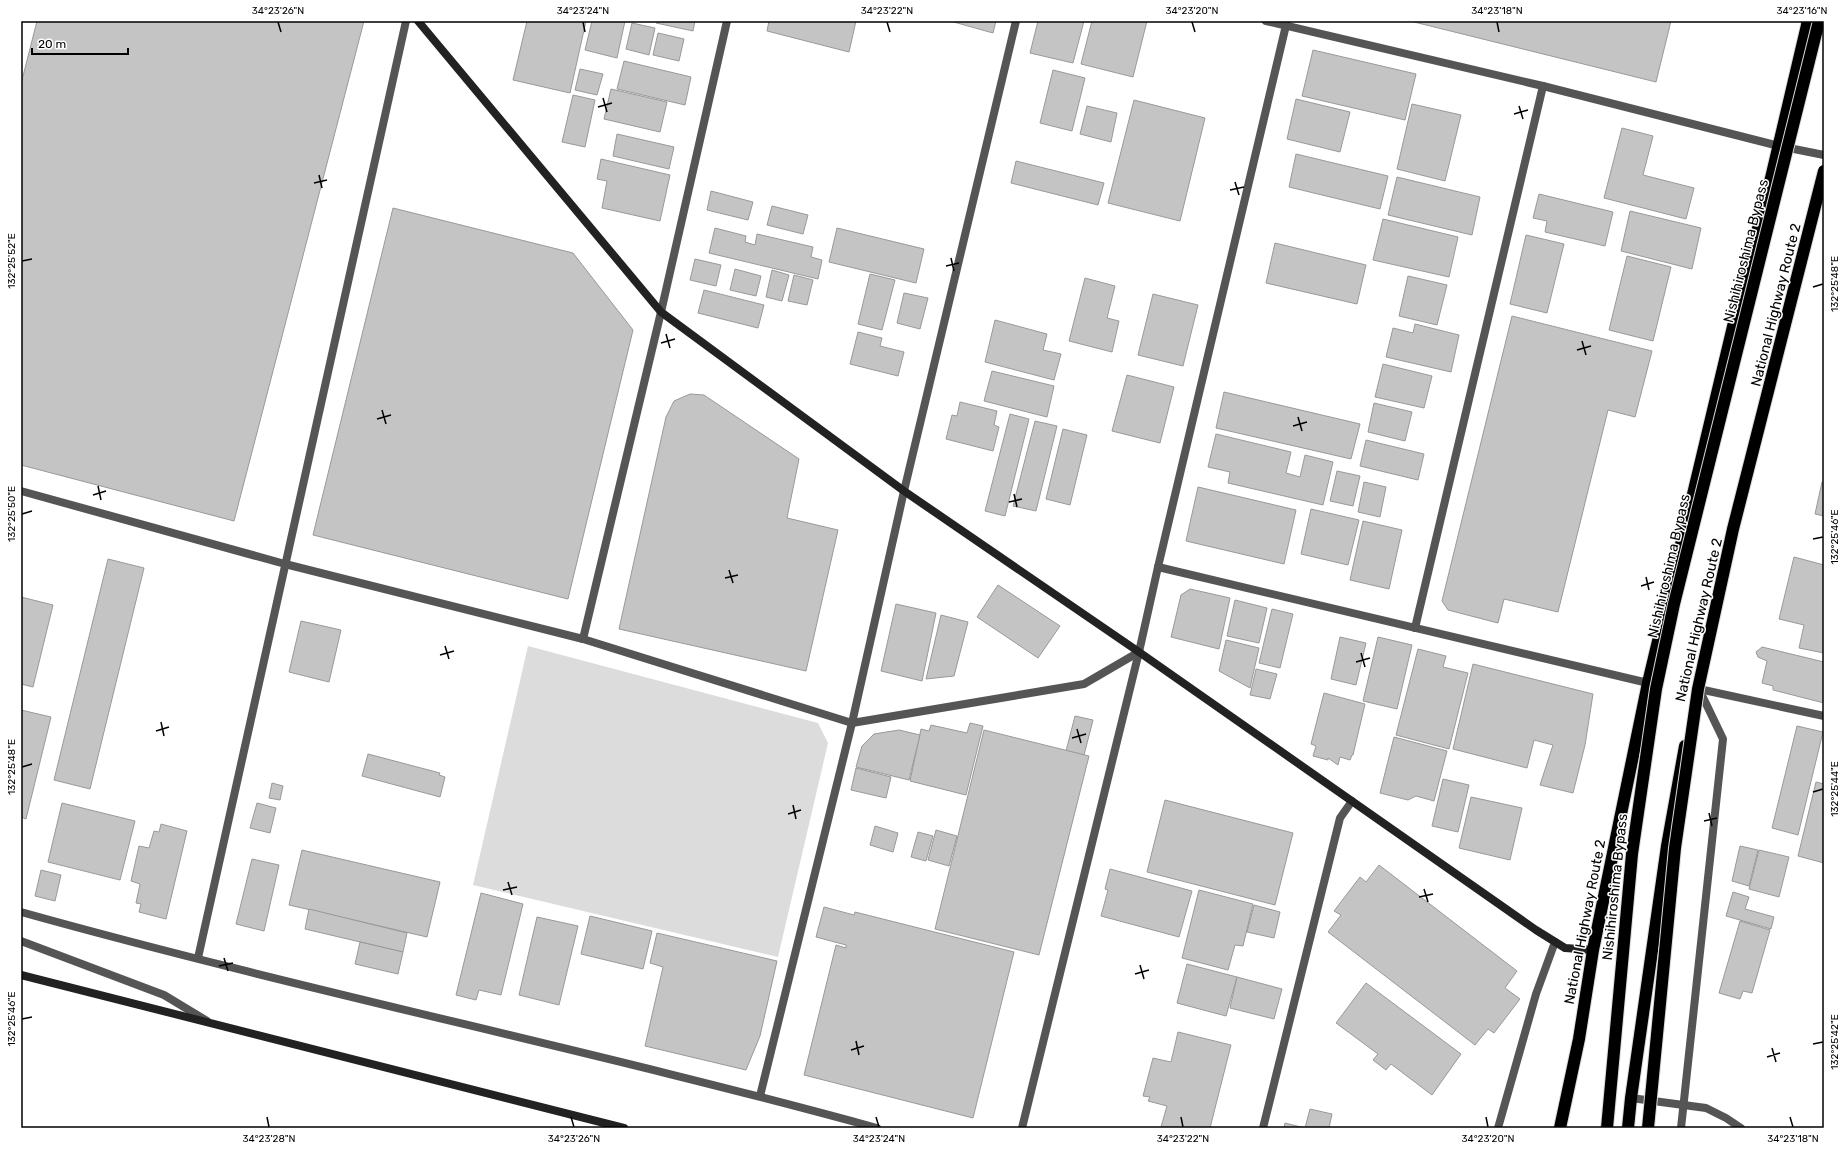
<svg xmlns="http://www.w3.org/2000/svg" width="1845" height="1149" viewBox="0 0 1845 1149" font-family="Rubik,sans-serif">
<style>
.green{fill:#dcdcdc}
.building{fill:#c4c4c4;stroke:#999}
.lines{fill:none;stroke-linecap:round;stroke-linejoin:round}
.highway-casing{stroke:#dbdbdb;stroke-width:14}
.lane{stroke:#555;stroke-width:8}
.street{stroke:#555;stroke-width:8}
.secondary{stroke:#222;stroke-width:8}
.highway{stroke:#000;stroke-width:12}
.highway-bridge-casing{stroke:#dbdbdb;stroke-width:14;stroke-linecap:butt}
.highway-bridge{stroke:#000;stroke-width:12}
.ticks{fill:none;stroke:#000;stroke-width:1.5}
.labels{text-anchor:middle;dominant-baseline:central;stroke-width:3;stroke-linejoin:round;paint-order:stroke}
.street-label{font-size:14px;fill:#000;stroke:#fff}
.neatline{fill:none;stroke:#000;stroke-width:1.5}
.ticks-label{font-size:10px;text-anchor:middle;fill:#000}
</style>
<rect width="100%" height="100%" fill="#fff"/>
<path class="green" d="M528 646 818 723 828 743 778 957 473 885Z"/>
<g class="building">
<path d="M37 21H364L234 521 21 465V84Z"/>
<path d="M527 21H586L570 93 513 80Z"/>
<path d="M592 21H625L617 58 585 50Z"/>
<path d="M657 21H695L693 31 656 23Z"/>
<path d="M769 21H856L849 52 767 31Z"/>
<path d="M950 21H996L993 33Z"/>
<path d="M1038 21H1084L1073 63 1030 53Z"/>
<path d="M1092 21H1147L1133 77 1081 64Z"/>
<path d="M1410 21H1671L1656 82Z"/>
<path d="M632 23 655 28 649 55 626 49Z"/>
<path d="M658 33 684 39 679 61 653 55Z"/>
<path d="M1313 50 1416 74 1405 120 1302 96Z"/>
<path d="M624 61 691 77 685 105 617 89Z"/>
<path d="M580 69 603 74 597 95 575 90Z"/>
<path d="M1053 70 1085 78 1072 131 1040 123Z"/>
<path d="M611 89 667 102 660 132 604 119Z"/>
<path d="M573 95 595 100 585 147 562 142Z"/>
<path d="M1296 99 1350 112 1340 152 1287 139Z"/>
<path d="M1134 100 1205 118 1180 221 1108 203Z"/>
<path d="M1412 104 1461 115 1445 181 1397 169Z"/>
<path d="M1087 106 1117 113 1111 142 1080 134Z"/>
<path d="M1622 128 1653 136 1643 175 1694 188 1686 219 1604 198Z"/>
<path d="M617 134 674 147 669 169 613 156Z"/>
<path d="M1296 154 1388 176 1380 209 1289 187Z"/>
<path d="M601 159 670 175 660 221 602 208 607 181 597 179Z"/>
<path d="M1016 161 1104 183 1098 205 1011 183Z"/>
<path d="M1397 177 1480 197 1472 235 1388 215Z"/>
<path d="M711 191 753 202 748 220 707 210Z"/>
<path d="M1539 194 1613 212 1605 246 1545 232 1547 221 1533 218Z"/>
<path d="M772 206 808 215 803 234 767 225Z"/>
<path d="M393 208 573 253 633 330 568 599 313 535Z"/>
<path d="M1630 211 1701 228 1692 269 1621 251Z"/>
<path d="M1383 219 1458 237 1449 277 1373 260Z"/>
<path d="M715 228 746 236 745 242 755 245 757 234 813 247 811 257 822 260 818 279 709 253Z"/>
<path d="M837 228 924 249 916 283 829 262Z"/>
<path d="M1526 235 1564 244 1547 313 1510 304Z"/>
<path d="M1275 243 1366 265 1357 304 1266 283Z"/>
<path d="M1627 256 1671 267 1653 341 1609 330Z"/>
<path d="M695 259 721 265 716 286 690 280Z"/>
<path d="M735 269 761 276 756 296 730 290Z"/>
<path d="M772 270 789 275 782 301 766 297Z"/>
<path d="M870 274 895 280 882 330 858 324Z"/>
<path d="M794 275 813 280 807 305 788 301Z"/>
<path d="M1408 276 1447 285 1437 325 1399 316Z"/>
<path d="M1085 278 1115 286 1107 318 1119 321 1112 352 1069 341Z"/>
<path d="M704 290 764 305 758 328 698 313Z"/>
<path d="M904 293 928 298 920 329 897 323Z"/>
<path d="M1153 294 1198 305 1183 366 1138 355Z"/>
<path d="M1512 316 1652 351 1635 417 1608 410 1558 612 1504 599 1498 623 1448 610 1442 601Z"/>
<path d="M995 320 1047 334 1043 350 1061 354 1054 380 985 362Z"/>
<path d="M1415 324 1459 335 1451 372 1386 357 1393 328 1413 333Z"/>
<path d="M858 332 882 338 880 346 904 352 898 376 850 364Z"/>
<path d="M1383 364 1432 376 1424 408 1375 397Z"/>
<path d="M992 371 1054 386 1047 417 984 401Z"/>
<path d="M1127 375 1174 387 1160 443 1112 431Z"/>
<path d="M1224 392 1360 424 1351 459 1216 428Z"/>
<path d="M690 394 704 395 799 459 787 518 838 530 806 671 619 629 666 417 674 401Z"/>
<path d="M960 402 997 411 994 425 999 427 993 451 946 439 952 415 957 416Z"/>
<path d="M1374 403 1412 412 1405 441 1368 432Z"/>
<path d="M1010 414 1029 419 1005 516 985 511Z"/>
<path d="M1035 421 1057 426 1036 511 1013 506Z"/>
<path d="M1063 429 1087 435 1070 505 1046 499Z"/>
<path d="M1216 434 1291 452 1286 473 1300 477 1305 455 1333 462 1323 505 1228 483 1230 472 1208 467Z"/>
<path d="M1366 440 1424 454 1418 480 1360 466Z"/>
<path d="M1337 471 1360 476 1353 506 1330 501Z"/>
<path d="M1364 482 1386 487 1380 517 1358 512Z"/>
<path d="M1822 482H1824V516L1815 514Z"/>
<path d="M1198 487 1296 510 1284 564 1186 541Z"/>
<path d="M1311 509 1359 520 1348 565 1301 554Z"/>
<path d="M1363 521 1402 530 1389 589 1350 580Z"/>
<path d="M1794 557 1824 565V653L1799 648 1804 625 1779 619Z"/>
<path d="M108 559 144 568 90 789 54 780Z"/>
<path d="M998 585 1060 626 1038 658 977 617Z"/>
<path d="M1190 589 1230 598 1219 649 1171 637 1181 595Z"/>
<path d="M21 597 53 605 33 687 21 684Z"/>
<path d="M1235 600 1267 608 1259 643 1227 636Z"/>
<path d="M896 604 936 613 922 681 881 671Z"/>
<path d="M1272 609 1293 614 1280 668 1259 663Z"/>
<path d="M941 615 968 622 954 676 926 679Z"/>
<path d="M301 621 341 630 329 682 289 672Z"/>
<path d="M1340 637 1366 643 1356 685 1331 679Z"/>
<path d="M1378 637 1412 645 1397 709 1363 701Z"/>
<path d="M1226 640 1259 648 1250 688 1219 671Z"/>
<path d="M1762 647 1824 662V703L1773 690V686L1762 683 1767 661 1758 657 1756 652Z"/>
<path d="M1418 649 1446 656 1443 667 1468 673 1449 749 1396 735Z"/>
<path d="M1473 664 1593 694 1585 745 1573 793 1540 785 1553 745 1534 740 1527 768 1453 749Z"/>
<path d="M1256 669 1277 674 1270 699 1250 695Z"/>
<path d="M1324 693 1365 704 1353 755H1352L1350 760 1340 757 1338 765 1328 758V760L1313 756 1316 746 1311 744Z"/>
<path d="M21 710 51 717 26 819 21 817Z"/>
<path d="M1075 716 1093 720 1084 755 1066 751Z"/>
<path d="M970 723 983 726 966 795 910 781 921 729 929 731 931 725 967 733Z"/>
<path d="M1797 726 1823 732 1798 835 1772 828Z"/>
<path d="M899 730 920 735 909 780 856 767 862 746 874 734Z"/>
<path d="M984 730 1089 756 1039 955 935 929Z"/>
<path d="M1394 737 1447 751 1434 801 1416 796 1408 800 1380 793Z"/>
<path d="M368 754 440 773 439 775 445 777 440 797 362 776Z"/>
<path d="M856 768 891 777 886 798 851 790Z"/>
<path d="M1443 779 1469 785 1458 832 1432 826Z"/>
<path d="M1816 782 1824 784V863L1798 856Z"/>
<path d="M272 783 283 786 280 800 269 798Z"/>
<path d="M1471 797 1522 808 1510 860 1459 848Z"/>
<path d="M1165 800 1293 833 1275 905 1147 872Z"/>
<path d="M62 803 135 821 120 880 48 862Z"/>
<path d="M257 803 276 808 270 833 250 828Z"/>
<path d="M161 824 187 831 166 919 139 912 141 904 136 903 140 884 131 881 139 846 149 848 154 831 159 832Z"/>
<path d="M875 826 898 833 893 852 870 845Z"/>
<path d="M936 830 957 836 949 866 928 860Z"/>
<path d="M918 832 933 836 926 861 911 857Z"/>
<path d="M1740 846 1758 850 1749 886 1732 881Z"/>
<path d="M302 850 440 882 427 937 289 905Z"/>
<path d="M1759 850 1789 857 1779 897 1749 889Z"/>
<path d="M252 859 279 865 264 931 236 924Z"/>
<path d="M1379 865 1517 971 1505 988 1520 999 1494 1033 1488 1029 1475 1045 1328 932 1341 915 1334 911 1360 877 1366 882Z"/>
<path d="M1110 869 1192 891 1179 937 1101 916 1108 890 1105 889Z"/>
<path d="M41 870 61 875 55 901 35 896Z"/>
<path d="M1199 890 1253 904 1243 946 1235 945 1228 970 1182 958Z"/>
<path d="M1733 892 1749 897 1745 909 1774 917 1771 929 1726 916Z"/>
<path d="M481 893 523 904 501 995 479 990 476 1000 456 995Z"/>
<path d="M1254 905 1280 912 1274 938 1247 932Z"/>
<path d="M824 907 854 915 855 912 1014 952 973 1118 804 1075 836 945 846 948V945L816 937Z"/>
<path d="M309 909 407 933 403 952 305 929Z"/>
<path d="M590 916 652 931 643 969 581 954Z"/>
<path d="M537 917 578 926 559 1005 519 995Z"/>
<path d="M1740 921 1770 930 1752 993 1743 991 1740 999 1719 993Z"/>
<path d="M657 933 777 961 760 1036 746 1070 645 1046 663 967 650 963Z"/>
<path d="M360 942 403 952 398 974 355 964Z"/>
<path d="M1187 964 1237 977 1226 1016 1177 1003Z"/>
<path d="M1237 977 1282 989 1274 1019 1230 1008Z"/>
<path d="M1366 983 1461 1054 1432 1095 1391 1064 1386 1070 1373 1060 1378 1054 1336 1023Z"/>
<path d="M1178 1032 1231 1045 1210 1128 1161 1127 1167 1106 1148 1101 1150 1097 1143 1096 1153 1058 1171 1062Z"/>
<path d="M1310 1109 1332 1114 1329 1128H1305Z"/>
<path d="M1285 1123 1305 1128H1284Z"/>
</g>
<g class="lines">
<g class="highway-casing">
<g id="highway">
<path d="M1560 1128 1579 1039 1593 950 1648 683 1736 314 1771 178 1808 21"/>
<path d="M1628 1128 1631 1098 1667 846 1685 746"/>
</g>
</g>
<path class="lane" d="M1498 1128 1536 994 1555 942"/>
<g class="street">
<path d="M1266 21 1543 86 1779 146 1824 155"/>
<path d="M21 491 285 564 583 639 852 723 1084 684 1139 652"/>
<path d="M1158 567 1648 683"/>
<path d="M1415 628 1543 86"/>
<path d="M583 639 661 312 727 21"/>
<path d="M1699 689 1824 716"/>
<path d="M21 912C304 991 593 1050 877 1128"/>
<path d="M21 941 164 995 207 1021"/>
<path d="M198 958 406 21"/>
<path d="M760 1096 852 723 904 491 1016 21"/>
<path d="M1631 1098 1706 1108 1726 1118 1741 1128"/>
<path d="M1022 1128 1139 652 1158 567 1287 21"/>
<path d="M1263 1128 1340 818 1352 801"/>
<path d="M1681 1128 1723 739 1699 689"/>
</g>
<g class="secondary">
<path d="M418 21 661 312 904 491 1139 652 1536 930 1565 948 1593 950"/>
<path d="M21 975 624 1128"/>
</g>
<use href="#highway" class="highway"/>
<g class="highway-bridge-casing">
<g id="highway-bridge">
<path d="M1607 1128 1632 854 1656 689 1674 604 1819 21"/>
<path d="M1648 1128 1675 848 1698 689 1733 529 1824 171"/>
</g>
</g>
<use href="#highway-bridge" class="highway-bridge"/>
</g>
<path class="ticks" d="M278 22 281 32M583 22 585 32M887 22 890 32M1192 22 1195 32M1497 22 1499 32M1802 22 1804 32M603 98 607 112M1519 106 1523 119M598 107 612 103M1514 114 1528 110M319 175 322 188M1235 182 1239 195M314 183 327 180M1230 190 1244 187M951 258 954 271M22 261 32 259M946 266 959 263M1813 287 1823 284M666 334 670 348M1582 341 1586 355M661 343 675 339M1577 350 1591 346M382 410 386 424M1298 417 1302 431M377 419 391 415M1293 426 1307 422M98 486 101 500M1014 494 1017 507M93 495 106 491M1009 502 1022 499M22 514 32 511M1813 539 1823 537M729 570 733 583M1646 577 1649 590M725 578 738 575M1641 586 1654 582M445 646 449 659M1361 653 1365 667M440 655 454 651M1356 662 1370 658M161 722 164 736M1077 729 1081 743M156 731 169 727M1072 738 1086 734M22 767 32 764M1813 792 1823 789M793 805 796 819M1709 813 1712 826M788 814 801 810M1704 821 1717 818M508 882 512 895M1424 889 1428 902M503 890 517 887M1419 897 1433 894M224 958 228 971M1140 965 1144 979M219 966 233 963M1135 974 1149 970M22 1019 32 1017M856 1041 859 1055M1813 1044 1823 1042M1772 1048 1776 1062M851 1050 864 1046M1767 1057 1780 1053M267 1117 269 1127M571 1117 574 1127M876 1117 879 1127M1181 1117 1183 1127M1486 1117 1488 1127M1790 1117 1793 1127"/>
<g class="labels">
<g class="street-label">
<text transform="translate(1746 251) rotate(-76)">Nishihiroshima Bypass</text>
<text transform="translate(1776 305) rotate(-76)">National Highway Route 2</text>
<text transform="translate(1669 566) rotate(-77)">Nishihiroshima Bypass</text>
<text transform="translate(1699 620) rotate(-77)">National Highway Route 2</text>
<text transform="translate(1615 887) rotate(-84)">Nishihiroshima Bypass</text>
<text transform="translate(1585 922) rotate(-79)">National Highway Route 2</text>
</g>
</g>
<rect width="1845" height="1149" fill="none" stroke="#ffffff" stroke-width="44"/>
<path d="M32 48v6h96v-6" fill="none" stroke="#000000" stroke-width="2"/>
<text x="38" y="48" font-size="12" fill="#000000" stroke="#ffffff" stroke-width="3" paint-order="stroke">20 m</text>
<rect x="22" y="22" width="1801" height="1105" class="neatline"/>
<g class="ticks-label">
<text x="278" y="14">34°23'26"N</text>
<text x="583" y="14">34°23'24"N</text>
<text x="887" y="14">34°23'22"N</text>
<text x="1192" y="14">34°23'20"N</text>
<text x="1497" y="14">34°23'18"N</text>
<text x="1802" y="14">34°23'16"N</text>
<text transform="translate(11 261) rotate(-90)" y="4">132°25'52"E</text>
<text transform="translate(1834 284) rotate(-90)" y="4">132°25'48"E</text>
<text transform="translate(11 514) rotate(-90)" y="4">132°25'50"E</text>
<text transform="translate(1834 537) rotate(-90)" y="4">132°25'46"E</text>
<text transform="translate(11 767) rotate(-90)" y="4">132°25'48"E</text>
<text transform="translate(1834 789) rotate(-90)" y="4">132°25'44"E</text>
<text transform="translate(11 1019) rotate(-90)" y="4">132°25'46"E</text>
<text transform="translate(1834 1042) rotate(-90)" y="4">132°25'42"E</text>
<text x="269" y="1142">34°23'28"N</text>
<text x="574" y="1142">34°23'26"N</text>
<text x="879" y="1142">34°23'24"N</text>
<text x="1183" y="1142">34°23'22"N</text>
<text x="1488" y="1142">34°23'20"N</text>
<text x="1793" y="1142">34°23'18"N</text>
</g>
</svg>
